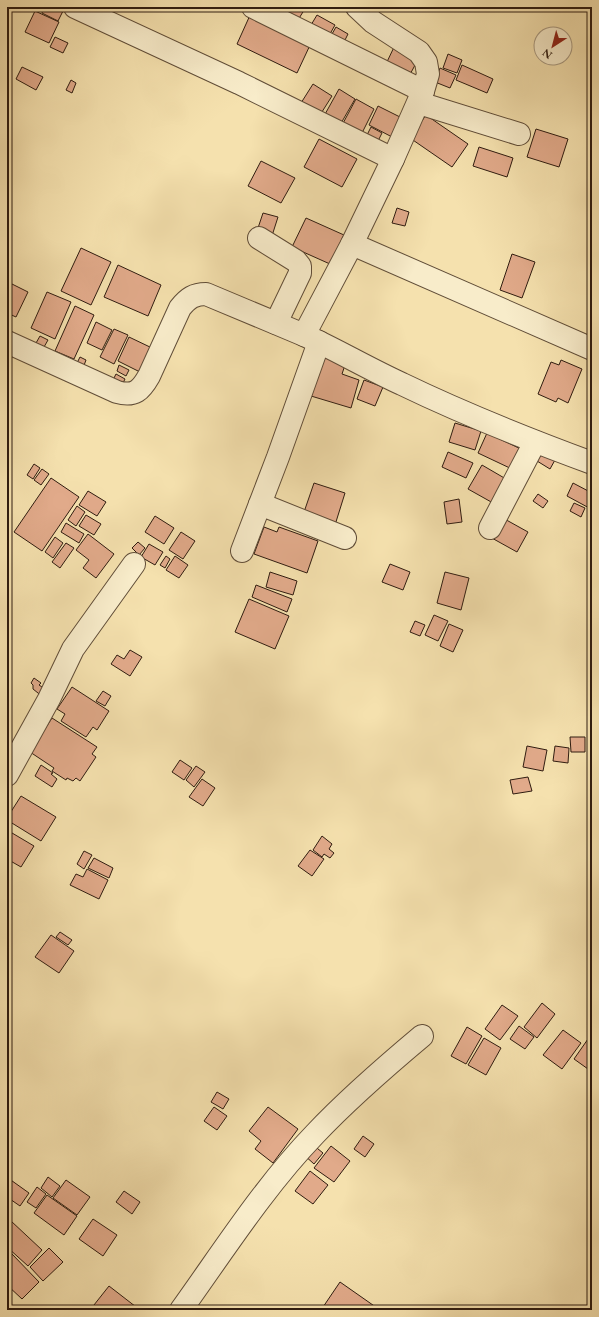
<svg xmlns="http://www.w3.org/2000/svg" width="599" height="1317" viewBox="0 0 599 1317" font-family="'EB Garamond',serif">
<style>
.building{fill:#e1aa8a;stroke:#2f1c10}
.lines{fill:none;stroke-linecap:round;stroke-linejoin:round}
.minor-casing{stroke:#604d38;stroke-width:24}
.minor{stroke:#f8ecca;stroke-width:22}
</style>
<rect width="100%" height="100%" fill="#f5e1ae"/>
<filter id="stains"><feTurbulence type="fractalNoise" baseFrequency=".005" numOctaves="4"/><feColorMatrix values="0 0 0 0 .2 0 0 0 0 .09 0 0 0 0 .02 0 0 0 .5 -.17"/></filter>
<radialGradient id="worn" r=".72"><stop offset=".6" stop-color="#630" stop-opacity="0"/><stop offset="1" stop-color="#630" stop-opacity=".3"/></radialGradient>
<g class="building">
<path d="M44 7H60L64 9 58 21 42 13Z"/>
<path d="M283 7H306L298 20 281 11Z"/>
<path d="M35 11 59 22 49 43 25 32Z"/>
<path d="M251 13 311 43 297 73 237 44Z"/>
<path d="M317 15 335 25 326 41 308 30Z"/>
<path d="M336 27 348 34 341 48 328 41Z"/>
<path d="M55 37 68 43 63 53 50 47Z"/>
<path d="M396 43 420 56 408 78 385 66Z"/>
<path d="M448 54 462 60 457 73 443 68Z"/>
<path d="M462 65 493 79 487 93 456 80Z"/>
<path d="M22 67 43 77 36 90 16 79Z"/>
<path d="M440 68 456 75 450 88 435 82Z"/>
<path d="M71 80 76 83 72 93 66 90Z"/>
<path d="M313 84 332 96 320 115 301 103Z"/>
<path d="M339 89 355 99 340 125 324 116Z"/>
<path d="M356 99 374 109 360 137 341 127Z"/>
<path d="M378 106 404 119 394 138 369 125Z"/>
<path d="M426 115 468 144 452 167 410 138Z"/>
<path d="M371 127 382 133 377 143 366 137Z"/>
<path d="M536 129 568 139 559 167 527 157Z"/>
<path d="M319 139 357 159 342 187 304 167Z"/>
<path d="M479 147 513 158 507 177 473 166Z"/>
<path d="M261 161 295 178 281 203 248 186Z"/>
<path d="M397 208 409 212 405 226 392 223Z"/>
<path d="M263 213 278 217 270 242 255 237Z"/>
<path d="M306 218 344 235 330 264 292 247Z"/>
<path d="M81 248 111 262 91 305 61 291Z"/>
<path d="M512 254 535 262 522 298 500 290Z"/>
<path d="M118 265 161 285 148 316 104 297Z"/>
<path d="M10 283 28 292 16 317 7 313V290Z"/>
<path d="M47 292 71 302 55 339 31 328Z"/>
<path d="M75 306 94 315 74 359 55 351Z"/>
<path d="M96 322 112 330 102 350 87 343Z"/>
<path d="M114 329 128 335 114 364 100 357Z"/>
<path d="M40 336 48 340 44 347 36 343Z"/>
<path d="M129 337 152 348 140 372 118 361Z"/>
<path d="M80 357 86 360 83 368 76 365Z"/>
<path d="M323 357 345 365 342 374 359 380 351 408 311 396Z"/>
<path d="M561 360 582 369 568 403 558 398 556 402 538 394 551 362 559 365Z"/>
<path d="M119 365 129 370 126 376 117 371Z"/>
<path d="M116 374 125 379 122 385 113 380Z"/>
<path d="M364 380 383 387 375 406 357 399Z"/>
<path d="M455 423 481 431 475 450 449 442Z"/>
<path d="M487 433 523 450 514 470 478 453Z"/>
<path d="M448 452 473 463 466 478 442 467Z"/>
<path d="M542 452 555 460 550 469 537 461Z"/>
<path d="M34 464 40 468 33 479 27 475Z"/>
<path d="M482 465 506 479 493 503 468 489Z"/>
<path d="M42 469 49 474 41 485 34 480Z"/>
<path d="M51 478 79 497 42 551 14 532Z"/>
<path d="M314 483 345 493 335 525 303 515Z"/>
<path d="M573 483 592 493V506L591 509 567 496Z"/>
<path d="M88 491 106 502 97 516 79 505Z"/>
<path d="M538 494 548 501 543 508 533 501Z"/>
<path d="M459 499 462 522 447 524 444 502Z"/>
<path d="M574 503 585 508 581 517 570 511Z"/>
<path d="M77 506 85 512 76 526 68 520Z"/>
<path d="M86 515 101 524 94 535 79 526Z"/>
<path d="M155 516 174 528 164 544 145 532Z"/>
<path d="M501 517 528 532 517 552 490 537Z"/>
<path d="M66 523 84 534 79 543 61 532Z"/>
<path d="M264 527 277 532 279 527 318 541 307 573 254 554Z"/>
<path d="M181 532 195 541 183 559 169 550Z"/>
<path d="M88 534 114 554 96 578 83 568 89 560 76 550Z"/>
<path d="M55 537 63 543 53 558 45 552Z"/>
<path d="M138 542 145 548 139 555 132 548Z"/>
<path d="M66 543 74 548 60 568 52 562Z"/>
<path d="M149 544 163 552 155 565 141 557Z"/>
<path d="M166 556 170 559 165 568 160 565Z"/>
<path d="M175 556 188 565 179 578 166 570Z"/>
<path d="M390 564 410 572 403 590 382 582Z"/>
<path d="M270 572 297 581 293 595 266 587Z"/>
<path d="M445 572 469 578 461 610 437 603Z"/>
<path d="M256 585 292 599 287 612 252 597Z"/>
<path d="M249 599 289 616 275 649 235 632Z"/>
<path d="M434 615 448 621 438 641 425 635Z"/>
<path d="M415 621 425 625 420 636 410 632Z"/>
<path d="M449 624 463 630 453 652 440 646Z"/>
<path d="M130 650 142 657 130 676 111 664 117 655 124 659Z"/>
<path d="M34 678 41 683 39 685 48 691 43 697 33 689V685L31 683Z"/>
<path d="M72 687 109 711 97 730 93 727 86 737 61 721 65 714 57 709Z"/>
<path d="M103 691 111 696 105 706 96 701Z"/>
<path d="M52 718 97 747 92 754 96 757 80 781 76 778 73 781 67 778 66 780 52 771 54 768 30 752Z"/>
<path d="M570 737H585V752H571Z"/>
<path d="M527 746 547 750 543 771 523 767Z"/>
<path d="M555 746 569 748 568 763 553 761Z"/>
<path d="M180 760 192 768 184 780 172 772Z"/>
<path d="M41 765 53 773 51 774 57 779 52 787 35 776Z"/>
<path d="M196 766 205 772 194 787 186 780Z"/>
<path d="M528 777 532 791 513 794 510 780Z"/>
<path d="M202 779 215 788 203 806 189 797Z"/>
<path d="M21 796 56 817 41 841 7 820V818Z"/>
<path d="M7 830 34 846 21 867 7 859Z"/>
<path d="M322 836 332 844 329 849 334 853 330 858 324 854 322 857 313 850Z"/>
<path d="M310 850 324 859 312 876 298 866Z"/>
<path d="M84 851 92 855 84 869 77 864Z"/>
<path d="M94 858 113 868 109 878 88 868Z"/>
<path d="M87 869 108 880 99 899 70 885 76 874 83 877Z"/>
<path d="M60 932 72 940 68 945 56 937Z"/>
<path d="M51 935 74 951 59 973 35 957Z"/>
<path d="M542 1003 555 1014 537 1038 524 1027Z"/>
<path d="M502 1005 518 1016 500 1040 485 1029Z"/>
<path d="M519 1026 534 1037 525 1049 510 1039Z"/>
<path d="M467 1027 482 1036 466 1064 451 1056Z"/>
<path d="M563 1030 581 1043 562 1069 543 1055Z"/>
<path d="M484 1038 501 1048 486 1075 468 1065Z"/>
<path d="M588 1039 592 1042V1064L588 1069 574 1059Z"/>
<path d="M217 1092 229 1099 223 1109 211 1102Z"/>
<path d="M214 1107 227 1116 217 1130 204 1121Z"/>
<path d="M268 1107 298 1129 273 1163 255 1149 261 1141 249 1131Z"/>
<path d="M363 1136 374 1144 365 1157 354 1149Z"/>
<path d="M312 1144 323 1153 314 1164 303 1154Z"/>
<path d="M331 1146 350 1161 334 1182 314 1168Z"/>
<path d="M310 1171 328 1185 313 1204 295 1191Z"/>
<path d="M48 1177 60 1186 52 1197 41 1188Z"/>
<path d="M8 1178 29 1193 20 1206 7 1197V1180Z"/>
<path d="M66 1180 90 1197 77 1215 53 1198Z"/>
<path d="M37 1187 46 1194 36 1208 27 1202Z"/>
<path d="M124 1191 140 1202 132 1214 116 1202Z"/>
<path d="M47 1195 77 1216 64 1235 34 1213Z"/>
<path d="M93 1219 117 1235 103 1256 79 1239Z"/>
<path d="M11 1221 42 1250 28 1266 7 1247V1226Z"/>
<path d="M49 1248 63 1262 43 1281 30 1267Z"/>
<path d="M12 1254 39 1282 22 1299 7 1285V1259Z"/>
<path d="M340 1282 380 1310H321Z"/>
<path d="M109 1286 140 1310H90Z"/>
</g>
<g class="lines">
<g class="minor-casing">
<g id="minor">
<path d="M75 7 239 83 393 159"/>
<path d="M253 7 423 91"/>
<path d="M419 103 519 134"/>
<path d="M259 238 296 261 300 266V273L276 323"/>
<path d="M352 244 592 349"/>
<path d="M304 335C337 350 369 369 402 384 464 414 527 439 592 463"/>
<path d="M7 342 117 392C135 397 141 390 149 376L180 308C188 298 194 294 206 294L304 335 352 244 393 159 423 91 428 74 426 62 419 52 373 22 357 7"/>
<path d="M260 504 345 538"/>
<path d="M490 528 535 442"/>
<path d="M242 551 278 457 319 342"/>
<path d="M7 775 49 699 73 649 134 564"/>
<path d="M181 1310C224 1250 264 1187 315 1134 348 1099 385 1067 422 1036"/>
</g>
</g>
<use href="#minor" class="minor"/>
</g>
<rect width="599" height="1317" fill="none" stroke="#f5e1ae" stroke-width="24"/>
<rect x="8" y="8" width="583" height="1301" fill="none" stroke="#2f1c10" stroke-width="2"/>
<rect x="12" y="12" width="575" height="1293" fill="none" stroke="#2f1c10"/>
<g transform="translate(553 46) rotate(216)"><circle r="19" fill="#f8ecca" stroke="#a89980"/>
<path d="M0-3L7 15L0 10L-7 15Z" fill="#8f2418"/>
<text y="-6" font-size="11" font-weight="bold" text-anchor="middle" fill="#2f1c10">N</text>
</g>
<rect width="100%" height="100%" filter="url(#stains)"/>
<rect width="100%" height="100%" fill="url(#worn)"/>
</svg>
